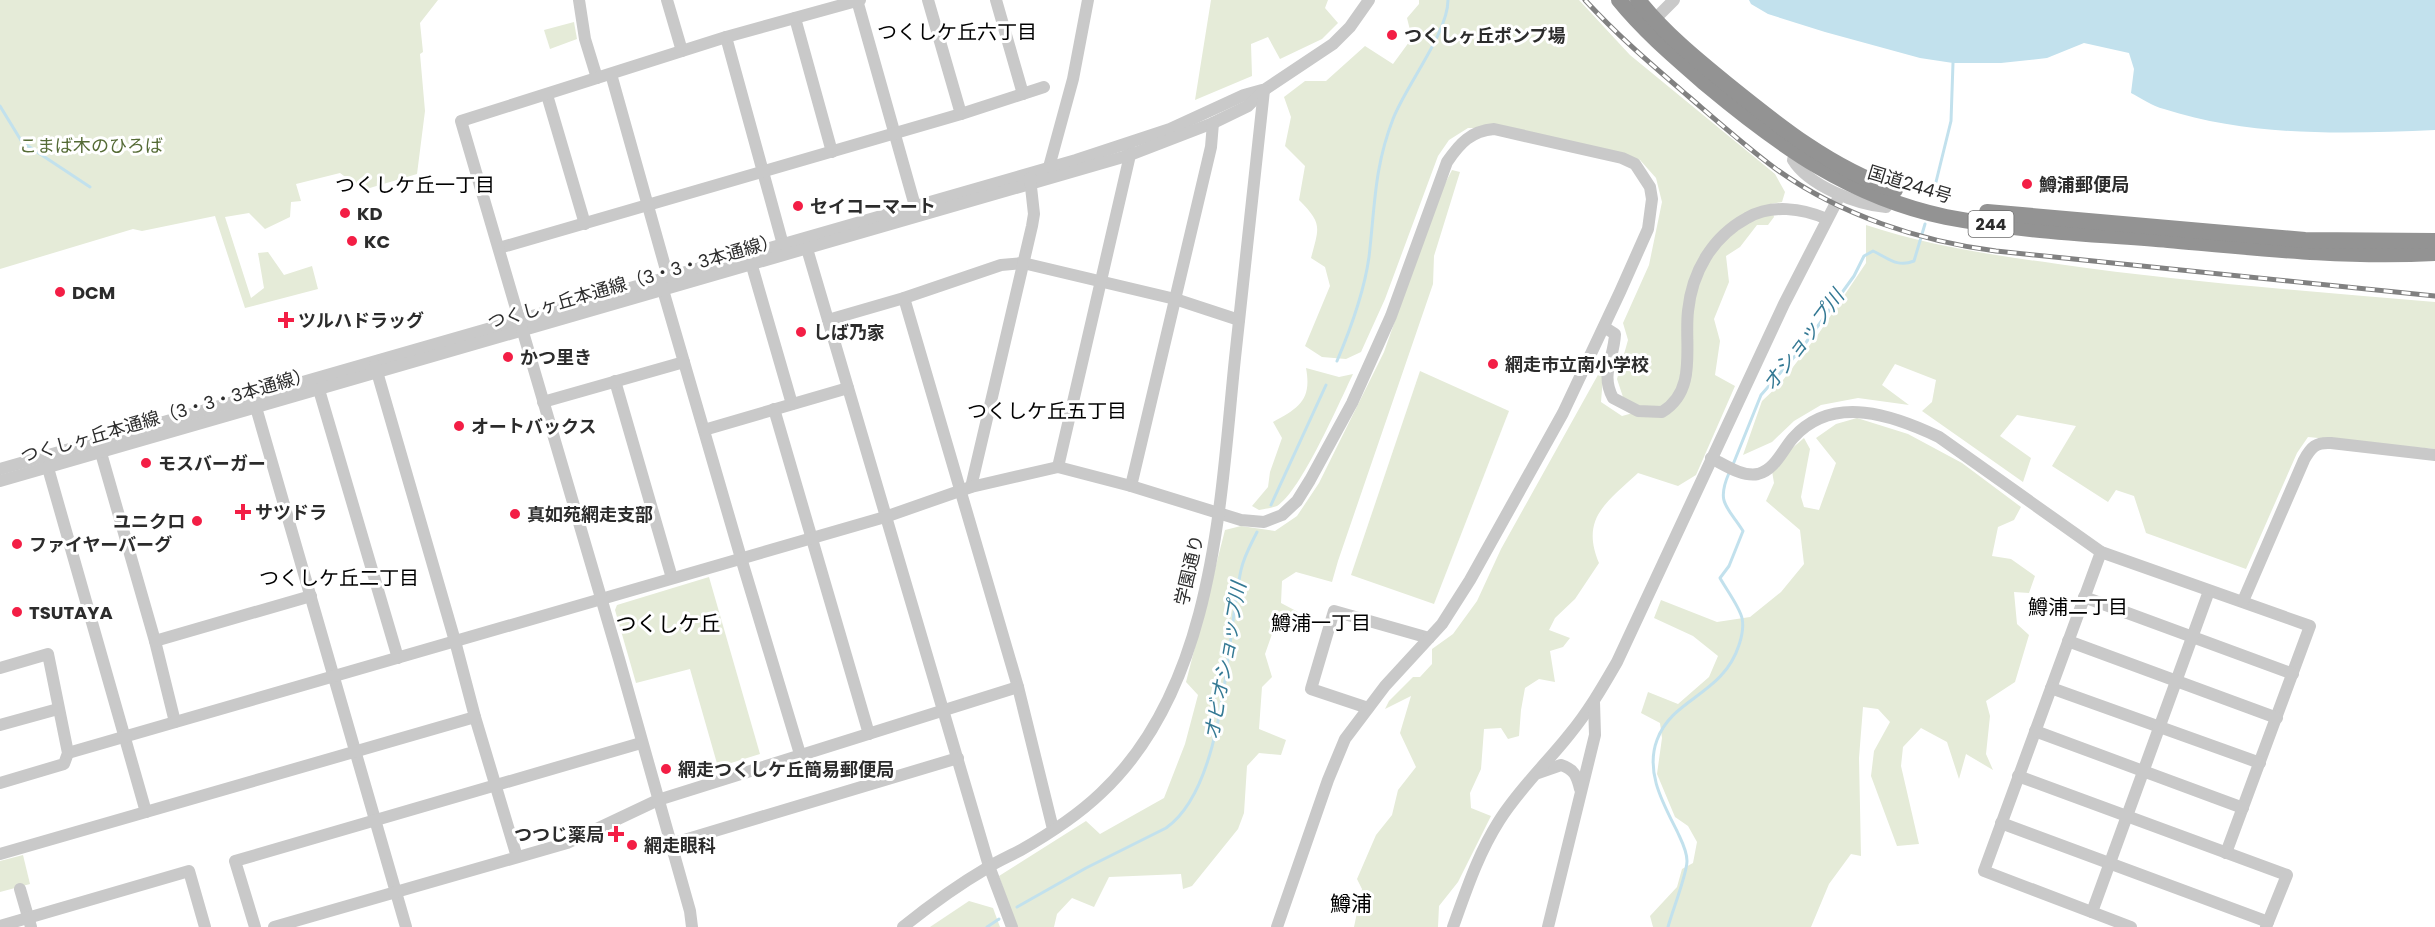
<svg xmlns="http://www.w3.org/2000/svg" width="2435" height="927" viewBox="0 0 2435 927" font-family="Poppins,'Noto Sans JP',sans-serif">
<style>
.green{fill:#e5ebd8}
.water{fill:#c2e1ed}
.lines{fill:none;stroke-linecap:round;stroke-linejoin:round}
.stream{stroke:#c2e1ed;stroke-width:3}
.minor{stroke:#c9c9c9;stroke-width:12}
.highway{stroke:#939393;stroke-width:16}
.rail-casing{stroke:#818181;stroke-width:5}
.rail{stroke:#fff;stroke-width:3;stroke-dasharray:9;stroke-linecap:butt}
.poi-dot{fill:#f31e45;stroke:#fff;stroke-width:2}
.labels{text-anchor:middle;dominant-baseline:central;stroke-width:6;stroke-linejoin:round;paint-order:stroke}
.shield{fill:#fff;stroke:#6b6b6b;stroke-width:1.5}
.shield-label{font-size:16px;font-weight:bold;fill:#2c2c2c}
.poi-label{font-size:18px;font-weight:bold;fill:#2c2c2c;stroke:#fff;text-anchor:start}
.park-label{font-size:18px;fill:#556b36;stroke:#fff}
.street-label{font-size:18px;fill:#2c2c2c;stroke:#fff}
.neighbourhood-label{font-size:20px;fill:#000;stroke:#fff}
.water-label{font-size:20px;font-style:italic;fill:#347994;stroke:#fff}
.quarter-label{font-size:21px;fill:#000;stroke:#fff}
</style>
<rect width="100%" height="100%" fill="#fff"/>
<g class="green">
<path d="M0 0H438L420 23 423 52 420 54 425 111 417 174 363 190 340 173 296 184 301 201 291 202 290 217 265 229 249 213 225 217 251 298 264 288 258 253 268 252 284 275 312 266 318 289 245 308 215 216 142 231 133 229 0 269Z"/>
<path d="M1211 0H1328L1325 8 1338 23 1322 39 1280 59 1268 37 1251 44 1252 76 1195 100Z"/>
<path d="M1419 0H1579L1630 55 1775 174 1785 192 1782 202 1771 204 1774 217 1768 225H1757L1740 247 1726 256 1729 282 1714 319 1720 341 1715 375 1735 386 1696 475 1678 486 1638 473C1607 502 1580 518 1599 563L1575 599 1555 618 1549 630 1570 638 1563 647 1550 651 1555 682 1539 679 1525 688 1521 710 1519 736 1508 739 1501 728 1484 729 1481 769 1470 793 1471 808 1491 816 1458 882 1439 906 1438 927H1354L1362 889 1357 879 1376 835 1392 815 1398 790 1416 767 1400 733 1411 696 1385 709 1389 701 1413 677H1420L1432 664V649L1453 634 1477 601 1501 549 1604 364 1601 402 1622 416 1633 413 1624 400 1617 379 1628 340 1623 323 1649 265 1662 202 1656 178 1640 160 1508 128H1468L1449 140 1438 156 1385 299 1361 352 1346 359 1322 357 1305 346 1330 286 1325 267 1311 258C1319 227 1323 224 1299 200L1305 166 1285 146 1291 117 1284 97 1305 81H1326L1365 46 1393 64 1412 38 1407 18 1419 4Z"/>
<path d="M574 22 577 39 550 49 544 30Z"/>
<path d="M1452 170 1460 172 1434 256 1433 284 1338 561 1332 582 1296 572 1282 581 1281 603 1298 612 1299 623 1272 634 1265 654 1272 677 1262 687 1259 729 1286 740 1281 755 1259 753 1247 766 1244 813 1238 829 1192 886 1183 889 1181 874 1109 877 1094 907 1072 898 1057 914 1054 927H1017L999 876 1086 821 1100 834 1164 798 1185 744 1198 695 1186 682 1225 530 1241 526 1275 531 1297 516 1319 483 1384 352 1440 193Z"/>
<path d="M1866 225C1929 246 1993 255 2058 264 2183 282 2309 291 2435 302V449L2308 437 2297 453 2246 569 2146 533 2134 496 2116 490 2108 502 2052 466 2076 426 2017 415 2000 436 2031 458 2023 482 1922 411 1932 402 1936 380 1895 364 1882 385 1909 405 1858 398 1821 405 1794 421 1772 442 1743 455 1762 401 1780 384 1819 333 1866 263Z"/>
<path d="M1306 368 1339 377 1353 374C1339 403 1301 491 1277 506 1272 508 1265 509 1259 510L1252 506 1268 487 1270 472 1282 438 1273 422C1299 408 1312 400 1306 368Z"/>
<path d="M1420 371 1509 411 1434 604 1351 575Z"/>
<path d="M1857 418 1908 434 1962 463 2021 507 2014 520 1998 527 1992 556 2011 559 2035 576 2029 593 2014 592 2017 624 2029 635 2015 682 1986 701 1990 716 1986 754 1993 770 1966 754 1959 779 1947 742 1921 728 1903 747 1901 766 1919 844 1897 846 1871 776 1874 751 1890 722 1878 709 1863 707 1859 758 1861 856 1851 854 1829 884 1811 927H1653L1650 916 1677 887 1682 869 1693 863 1697 842 1688 826 1675 817 1657 774 1662 738 1660 723 1641 713 1648 692 1678 704 1709 677 1718 656 1693 636 1654 618 1661 600 1717 622 1750 617 1781 592 1804 564 1800 530 1766 501 1774 483 1772 471 1790 450 1804 438 1810 449 1801 497 1804 507 1819 510 1836 463 1816 438 1836 424Z"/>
<path d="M709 577 760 754 718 767 690 669 636 683 615 610 617 605Z"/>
<path d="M23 855 30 884 0 892V861Z"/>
<path d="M969 901 993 908 1000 927H930Z"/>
</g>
<path class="water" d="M1749 0H2435V130C2345 134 2251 137 2164 109 2152 106 2141 98 2131 93L2134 69 2129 53 2084 43 2047 58 2001 63H1953L1920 58 1825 32 1768 14 1751 4Z"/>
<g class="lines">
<g class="stream">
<path d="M0 106 22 142 90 187"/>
<path d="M1935 186 1951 121 1953 63"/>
<path d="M1337 361C1351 328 1364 293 1369 257 1375 206 1374 168 1393 119 1406 85 1448 33 1448 0"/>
<path d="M1732 467 1761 395 1802 348 1854 276 1864 256 1873 251C1888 258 1897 268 1914 261L1925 224"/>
<path d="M1271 505 1326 385"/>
<path d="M1017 907 1086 868 1166 828C1226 786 1226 639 1241 570 1244 556 1251 544 1257 532"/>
<path d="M987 927 999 919"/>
<path d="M1668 927C1672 912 1687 874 1687 861 1687 850 1681 840 1677 831 1663 803 1645 772 1657 740 1672 698 1723 695 1739 645 1742 636 1744 627 1742 618 1739 606 1726 589 1720 578L1729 566 1743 531C1727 506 1716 503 1729 473"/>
</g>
<g class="minor">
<path d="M579 0 585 39 597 78"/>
<path d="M667 0 682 51"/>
<path d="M857 0 917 213"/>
<path d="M928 0 961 114"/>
<path d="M996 0 1023 94"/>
<path d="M795 18 832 152"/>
<path d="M1649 25 1674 0"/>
<path d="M726 37 785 252"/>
<path d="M611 74 666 270 668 276 663 290 741 558 800 754"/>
<path d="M547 95 585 224"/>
<path d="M1798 145 1793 160C1808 185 1857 205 1886 207L1893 197"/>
<path d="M1050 171 1049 167 1073 79 1088 0"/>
<path d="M805 242 989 866 1012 927"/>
<path d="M499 248 961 114 1044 87"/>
<path d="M752 266 792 404"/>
<path d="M904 298 1018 687 1053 829"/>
<path d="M828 320 904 298 1001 265 1023 263 1175 299 1239 320"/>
<path d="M1604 327 1615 334C1614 359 1600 374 1613 398L1638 411 1662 412C1698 390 1684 346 1688 311 1692 272 1712 237 1747 218 1771 204 1802 208 1827 219"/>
<path d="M615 381 672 578"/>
<path d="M317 383 398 658"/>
<path d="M543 402 684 362"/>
<path d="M255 404 406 927"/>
<path d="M774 409 869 734"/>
<path d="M704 430 848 388"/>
<path d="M99 446 155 641 175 722"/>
<path d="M1711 458C1725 465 1742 477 1758 474 1775 470 1783 449 1793 438 1833 393 1895 416 1939 437L2101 552 2310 626 2226 853"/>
<path d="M46 461 146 812"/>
<path d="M1058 467 1130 155 1129 149"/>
<path d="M0 469 1076 160 1170 129 1244 95 1262 90"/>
<path d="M0 481 1130 155 1213 123 1248 106 1264 90 1333 44 1350 27 1369 0"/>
<path d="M1131 486 1211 147 1213 123"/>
<path d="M971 487 1032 226 1034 214 1030 178"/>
<path d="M2101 552 1984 871 2131 927"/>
<path d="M2084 597 2293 674"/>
<path d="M2243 601 2304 460C2311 447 2316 442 2331 443L2435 455"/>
<path d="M155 641 311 596"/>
<path d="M2068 641 2277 718"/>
<path d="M0 668 48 654 68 753 64 764 0 783"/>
<path d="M2051 688 2260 763"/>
<path d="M1368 708 1311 689 1334 611 1429 638"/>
<path d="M475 717 517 857"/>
<path d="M0 725 58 709"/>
<path d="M2035 731 2243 808"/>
<path d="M68 753 885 517 971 487 1058 467 1131 486 1241 520 1264 522 1282 515 1297 501 1310 480 1352 403 1391 316 1447 162C1460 143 1471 131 1494 129L1622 158 1635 164 1650 187 1652 199 1648 229 1620 292 1563 413 1470 580 1442 624 1385 686 1345 739 1328 780 1277 927"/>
<path d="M1538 773 1561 765C1574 769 1577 776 1580 789"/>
<path d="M2018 776 2287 875 2266 927"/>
<path d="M2001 823 2268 922"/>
<path d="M671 844 958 758"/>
<path d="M0 854 475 717 455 641 375 365"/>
<path d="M20 889 31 927"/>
<path d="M2092 912 2209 591"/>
<path d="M0 926 189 871 205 927"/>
<path d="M255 927 235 861 641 743"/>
<path d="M274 927 567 843 658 800 1018 687"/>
<path d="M692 927 690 911 619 659 461 121 726 37 860 0"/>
<path d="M903 927C929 906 958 885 987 868 998 861 1010 856 1021 850 1049 834 1078 815 1101 793 1215 686 1220 502 1235 358 1244 268 1254 179 1264 90"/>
<path d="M1453 927C1466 891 1478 854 1499 821 1519 789 1546 764 1569 735 1588 712 1602 688 1617 662L1784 304 1840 195"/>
<path d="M1548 927 1595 735 1594 702"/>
</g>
<g class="highway">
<path d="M1619 0C1645 32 1676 58 1707 85 1780 146 1851 197 1946 217 2019 231 2094 234 2168 240 2257 248 2346 258 2435 253"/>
<path d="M1638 0C1663 32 1696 59 1728 85 1780 127 1831 168 1895 190"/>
<path d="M1987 212 2305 240 2435 241"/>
</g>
<g class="rail-casing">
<path id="rail" d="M1585 0C1617 35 1652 65 1688 96 1717 121 1745 146 1776 169 1840 215 1919 241 1996 251L2435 296"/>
</g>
<use href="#rail" class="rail"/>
</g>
<g class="poi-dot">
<circle cx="1392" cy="35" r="6"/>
<circle cx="2027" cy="184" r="6"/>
<circle cx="798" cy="206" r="6"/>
<circle cx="345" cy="213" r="6"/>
<circle cx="352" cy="241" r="6"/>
<circle cx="60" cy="292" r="6"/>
<path d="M283 311h6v6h6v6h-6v6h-6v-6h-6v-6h6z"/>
<circle cx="801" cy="332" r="6"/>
<circle cx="508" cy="357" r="6"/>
<circle cx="1493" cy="364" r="6"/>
<circle cx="459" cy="426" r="6"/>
<circle cx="146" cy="463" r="6"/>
<path d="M240 503h6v6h6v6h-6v6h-6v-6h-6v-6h6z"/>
<circle cx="515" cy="514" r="6"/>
<circle cx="197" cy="521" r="6"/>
<circle cx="17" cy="544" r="6"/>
<circle cx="17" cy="612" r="6"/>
<circle cx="666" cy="769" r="6"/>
<path d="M613 825h6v6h6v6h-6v6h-6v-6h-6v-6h6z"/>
<circle cx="632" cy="845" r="6"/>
</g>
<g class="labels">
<rect class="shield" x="1968.5" y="211" width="45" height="26" rx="4.5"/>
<g class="shield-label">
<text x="1991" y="224">244</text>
</g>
<g class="poi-label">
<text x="1404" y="35">つくしヶ丘ポンプ場</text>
<text x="2039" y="184">鱒浦郵便局</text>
<text x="810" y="206">セイコーマート</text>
<text x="357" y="213">KD</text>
<text x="364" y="241">KC</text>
<text x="72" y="292">DCM</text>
<text x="298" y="320">ツルハドラッグ</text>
<text x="813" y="332">しば乃家</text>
<text x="520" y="357">かつ里き</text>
<text x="1505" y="364">網走市立南小学校</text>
<text x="471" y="426">オートバックス</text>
<text x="158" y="463">モスバーガー</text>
<text x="255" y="512">サツドラ</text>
<text x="527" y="514">真如苑網走支部</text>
<text x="185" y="521" text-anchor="end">ユニクロ</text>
<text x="29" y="544">ファイヤーバーグ</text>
<text x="29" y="612">TSUTAYA</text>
<text x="678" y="769">網走つくしケ丘簡易郵便局</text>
<text x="604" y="834" text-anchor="end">つつじ薬局</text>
<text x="644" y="845">網走眼科</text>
</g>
<g class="park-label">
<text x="91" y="145">こまば木のひろば</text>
</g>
<g class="street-label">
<text transform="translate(1910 184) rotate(17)">国道244号</text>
<text transform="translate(633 281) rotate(-16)">つくしヶ丘本通線（3・3・3本通線）</text>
<text transform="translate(166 415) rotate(-16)">つくしヶ丘本通線（3・3・3本通線）</text>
<text transform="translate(1189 570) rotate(-77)">学園通り</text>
</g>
<g class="neighbourhood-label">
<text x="957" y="32">つくしケ丘六丁目</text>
<text x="415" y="185">つくしケ丘一丁目</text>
<text x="1047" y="411">つくしケ丘五丁目</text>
<text x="339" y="578">つくしケ丘二丁目</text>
<text x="2078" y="607">鱒浦二丁目</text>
<text x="1321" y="623">鱒浦一丁目</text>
</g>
<g class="water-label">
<text transform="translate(1803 340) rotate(-53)">オショップ川</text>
<text transform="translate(1225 661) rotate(-80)">オビオショップ川</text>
</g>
<g class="quarter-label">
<text x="668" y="623">つくしケ丘</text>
<text x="1351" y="903">鱒浦</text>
</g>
</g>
</svg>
